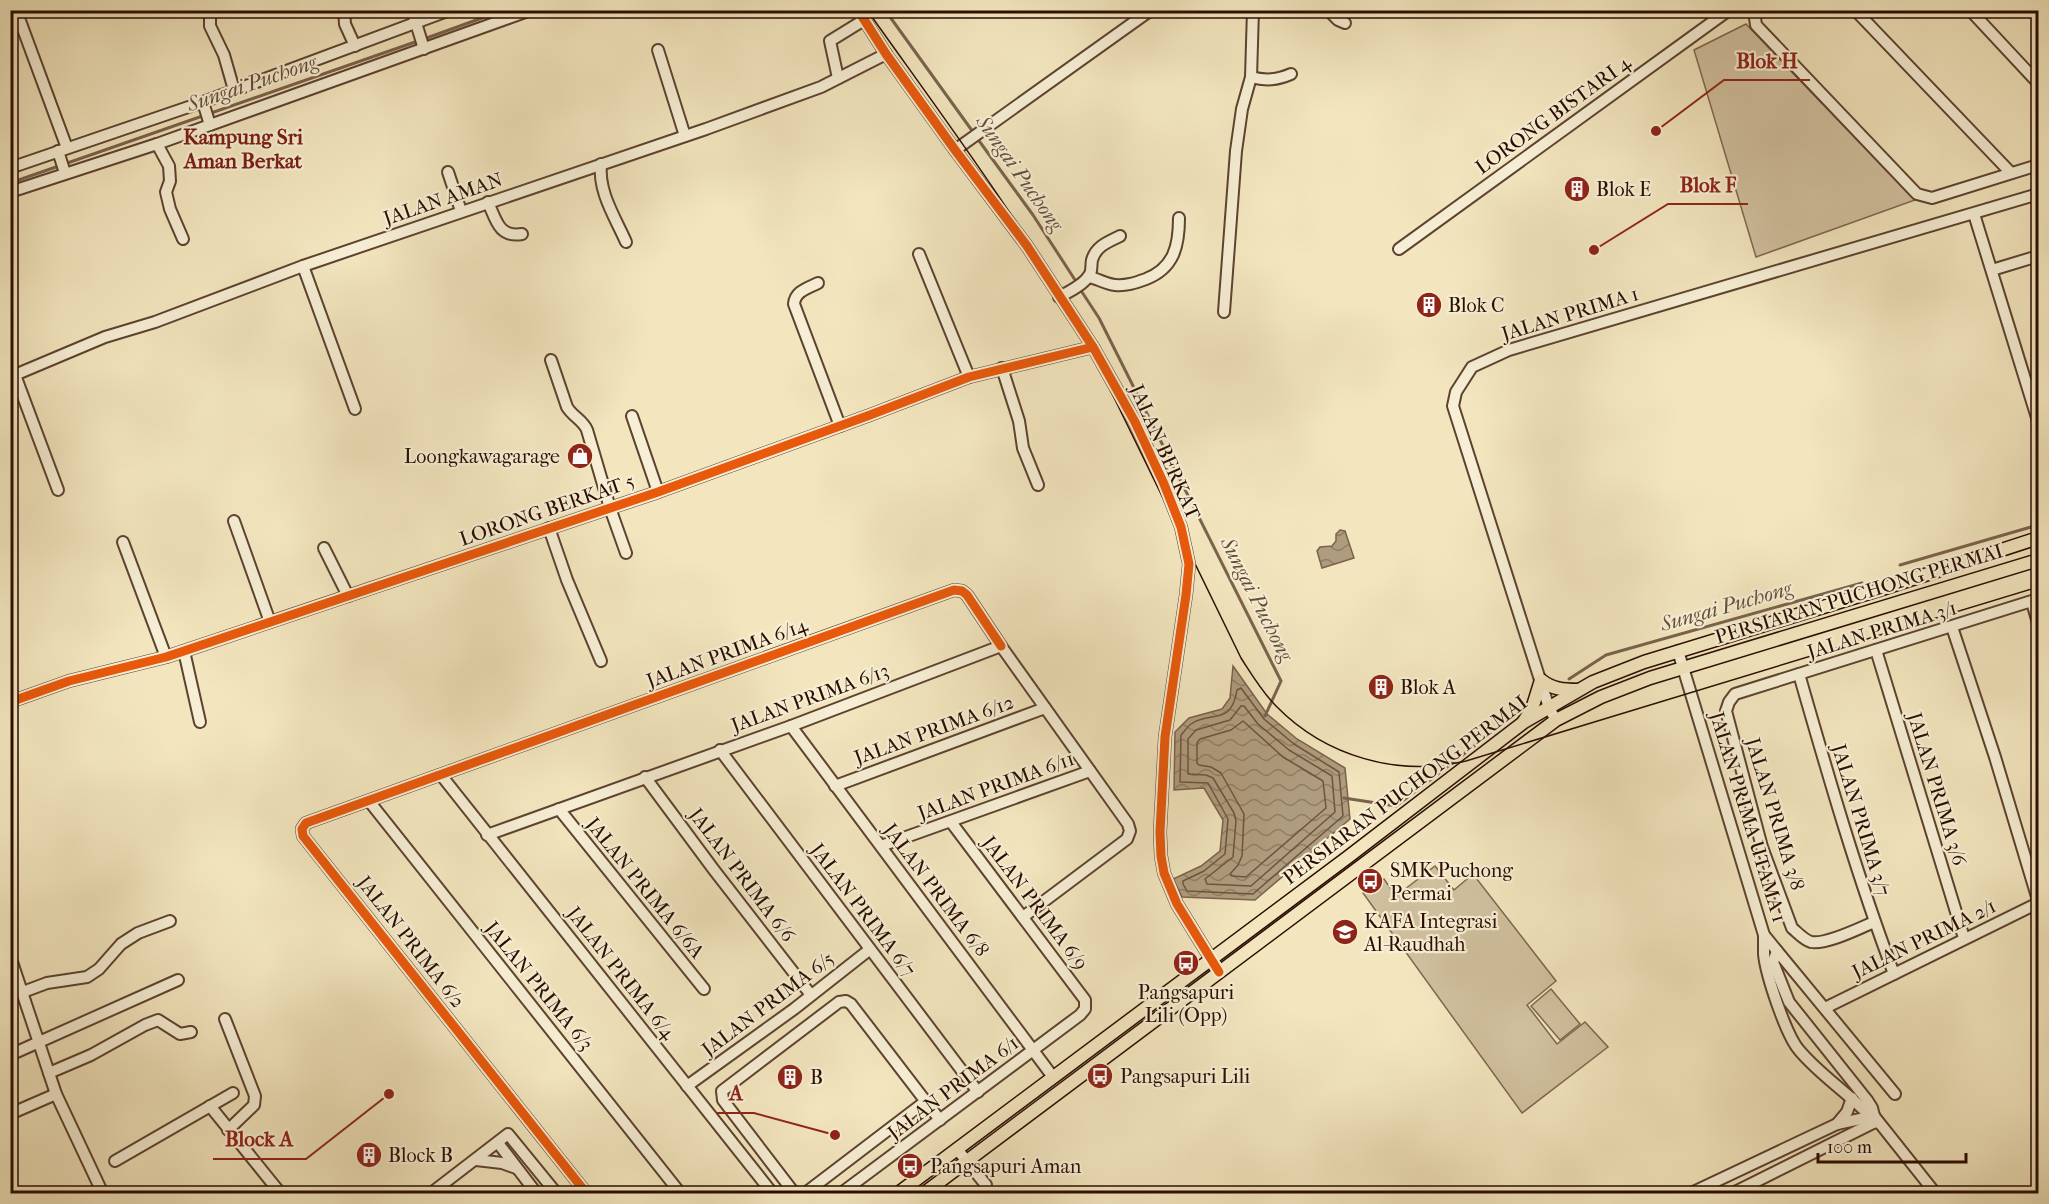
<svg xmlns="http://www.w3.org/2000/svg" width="2049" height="1204" viewBox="0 0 2049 1204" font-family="'IM FELL French Canon',serif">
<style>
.park{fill:#d1c19f;stroke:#7e6650;stroke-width:1.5}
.water{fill:url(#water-waves);stroke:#7a624c;stroke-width:1.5}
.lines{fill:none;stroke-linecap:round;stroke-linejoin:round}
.shore{stroke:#6c543f;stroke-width:1.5}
.stream{stroke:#7a624c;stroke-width:3}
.minor-casing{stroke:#5c4230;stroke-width:14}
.major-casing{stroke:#2a0c00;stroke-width:15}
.minor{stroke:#f7efd5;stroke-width:10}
.major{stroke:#f3e6bf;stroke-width:12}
.tram{stroke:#2a0c00;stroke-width:1.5}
.cycleway-casing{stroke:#f7efd5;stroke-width:13}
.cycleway{stroke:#e8590c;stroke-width:9}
.labels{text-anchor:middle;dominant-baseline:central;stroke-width:4.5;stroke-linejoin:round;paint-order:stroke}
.street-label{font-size:20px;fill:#2a0c00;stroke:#f7efd5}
.poi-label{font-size:20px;fill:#2a0c00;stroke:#f7efd5;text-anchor:start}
.water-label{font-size:21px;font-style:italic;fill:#664d39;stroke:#f7efd5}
.neighbourhood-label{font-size:21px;font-weight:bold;fill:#7a1f14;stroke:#f7efd5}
.leader{fill:none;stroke:#8f2418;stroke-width:2}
.callout-dot{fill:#8f2418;stroke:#f7efd5;stroke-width:2}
.callout-label{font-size:21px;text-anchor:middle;font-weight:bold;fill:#8f2418;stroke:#f7efd5;stroke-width:4.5;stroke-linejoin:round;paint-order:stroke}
</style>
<defs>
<pattern id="water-waves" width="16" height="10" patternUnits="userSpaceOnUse" patternTransform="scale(1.5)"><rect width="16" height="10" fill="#af9c7e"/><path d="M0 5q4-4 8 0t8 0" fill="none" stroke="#8f7e65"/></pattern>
</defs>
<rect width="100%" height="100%" fill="#f3e6bf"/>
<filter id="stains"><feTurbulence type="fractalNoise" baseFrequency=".00333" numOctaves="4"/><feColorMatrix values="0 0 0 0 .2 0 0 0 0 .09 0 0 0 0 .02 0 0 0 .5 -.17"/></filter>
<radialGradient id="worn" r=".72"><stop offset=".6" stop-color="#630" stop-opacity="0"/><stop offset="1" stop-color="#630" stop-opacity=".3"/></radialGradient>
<g class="park">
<path d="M1746 24 1915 200 1756 257 1694 50Z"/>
<path d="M1435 866 1454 890 1473 874 1556 981 1527 1005 1557 1044 1585 1022 1608 1047 1522 1113 1363 893 1384 879 1396 896Z"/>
<path d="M1551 989 1580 1024 1560 1040 1531 1006Z"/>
</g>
<g class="water">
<path d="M1340 530 1345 531 1354 558 1322 568 1317 551 1320 547 1332 546 1336 541V534Z"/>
<path d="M1233 666 1267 714 1297 739 1345 768 1350 819 1255 900 1182 897 1173 879 1201 866 1220 851 1223 820 1204 788 1174 790 1175 732 1189 718 1222 709 1230 698Z"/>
</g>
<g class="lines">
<g class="shore">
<path d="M1241 688 1264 719 1294 744 1339 772 1343 816 1253 894 1187 891 1183 884V881L1204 871 1225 854 1228 819 1208 783 1180 782 1181 735C1184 732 1187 727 1191 724 1211 710 1231 727 1237 690Z"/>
<path d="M1244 706 1258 724 1289 750 1332 776 1335 812 1251 886 1207 884 1205 879 1233 857 1236 821 1234 813 1213 778 1206 775 1188 774V739L1196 730 1230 720 1241 706Z"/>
<path d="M1243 721 1283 757 1323 781 1326 808 1246 877 1232 876 1230 874 1238 865 1242 856 1244 814 1221 773 1211 767 1199 765 1197 763V743L1200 739 1231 730Z"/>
</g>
<g class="stream">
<path d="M885 10 973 132"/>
<path d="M424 39 504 10"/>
<path d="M977 138 1033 215 1077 283"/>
<path d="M10 183 418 41"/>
<path d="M1080 289 1099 318 1281 681 1265 716"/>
<path d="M1900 565 2038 525"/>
<path d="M1569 679 1606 655 1862 583"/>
<path d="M1344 798 1396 806 1512 717"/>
</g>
<g class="minor-casing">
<g id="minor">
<path d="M16 10 67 148"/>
<path d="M210 10V26L224 55 234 90"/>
<path d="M344 10 345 24 355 46"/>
<path d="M412 10 424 49"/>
<path d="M858 10 886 54 955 150 1027 246 1093 347 1135 422 1164 484 1181 527 1189 564 1186 595 1165 737 1160 832 1161 856 1164 873 1177 904 1219 972"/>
<path d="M1328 10 1338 20 1345 23"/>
<path d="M1759 10 1755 18 1756 25 1917 194 1932 198 2038 165"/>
<path d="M1855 10 2011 173"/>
<path d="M1970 10 2038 83"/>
<path d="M658 50 685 136"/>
<path d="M1251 77C1266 81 1277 80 1291 74"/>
<path d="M838 78 830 41 864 20"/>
<path d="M203 102 210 125"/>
<path d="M157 144 169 166 170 181 166 192 170 209 183 239"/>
<path d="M955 150 1151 10"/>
<path d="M58 151 65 173"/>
<path d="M601 164C598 192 615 217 626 242"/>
<path d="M10 168 203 102 450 10"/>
<path d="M448 172 461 211"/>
<path d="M10 192 157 144 531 10"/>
<path d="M488 202C496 220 499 238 522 234"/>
<path d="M1974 214 2038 421"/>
<path d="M1399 249 1729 10"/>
<path d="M919 254 969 377"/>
<path d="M303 266 355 409"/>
<path d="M1992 270 2038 256"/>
<path d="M1088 277C1097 278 1105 284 1115 285 1126 286 1135 283 1146 279 1174 268 1179 246 1179 218"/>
<path d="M818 283C808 288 795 291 794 304L840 426"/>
<path d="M1059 297C1069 292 1085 284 1090 274 1092 270 1091 265 1092 260 1096 246 1108 242 1120 236"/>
<path d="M1224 312 1236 151 1242 109 1251 77 1253 10"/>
<path d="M551 360 567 407C573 417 583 420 587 430L610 508 626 553"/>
<path d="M1002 368 1019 421 1023 448 1038 485"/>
<path d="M15 375 58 490"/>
<path d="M10 377 105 337 155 322 303 266 706 129 821 87 886 54"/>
<path d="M632 416 658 492"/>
<path d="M234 521 270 622"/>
<path d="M549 528 567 580 601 661"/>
<path d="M123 542 166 657"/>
<path d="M324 548 348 596"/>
<path d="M2032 602 2038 623"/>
<path d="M1952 627 1995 757 2038 900"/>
<path d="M1876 650 1964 938"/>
<path d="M184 651 200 722"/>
<path d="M1678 651 1764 935 1895 1094"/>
<path d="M1799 674C1828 775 1857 876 1894 974"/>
<path d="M10 702 69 681 166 657 658 492 870 415 969 377 1093 347"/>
<path d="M1556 720 1549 708 1453 406 1456 392 1472 367 1509 350 2038 194"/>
<path d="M791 726 1053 1077"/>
<path d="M720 750 978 1092"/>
<path d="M441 775 773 1194"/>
<path d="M645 777 714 870 811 995"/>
<path d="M835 786 1045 708"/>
<path d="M369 801 681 1194"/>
<path d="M559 809 704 989"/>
<path d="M487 835 791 726 1001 646 1128 824 1130 831 1127 839 1023 917"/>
<path d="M881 846 1090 771"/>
<path d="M1874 922C1860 928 1826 945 1811 942 1804 940 1798 933 1792 928L1762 847 1726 711 1729 702 1735 694 2038 599"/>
<path d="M1764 935C1764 942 1764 948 1764 954 1766 975 1786 1035 1799 1050 1818 1073 1844 1090 1865 1111L1874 1116 1936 1194"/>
<path d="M1777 951 1773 962 1789 1002 1867 1100 1872 1108 1874 1116"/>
<path d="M10 956 56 1094 103 1194"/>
<path d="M23 992 47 983 87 977 99 969 121 944 138 933 170 921"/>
<path d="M1825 1008 2038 903"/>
<path d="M225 1019 255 1096 254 1105 228 1130"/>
<path d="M10 1055 178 980"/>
<path d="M49 1073 91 1055 145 1025 158 1020 180 1034 191 1032"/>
<path d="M687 1086 794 1009 869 950"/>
<path d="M210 1106 281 1194"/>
<path d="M10 1114 56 1094"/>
<path d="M1837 1124 1874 1116"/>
<path d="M498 1143 537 1194"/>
<path d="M957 1149 986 1185"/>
<path d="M476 1160 502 1163 516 1168"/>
<path d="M115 1161 233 1093"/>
<path d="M430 1194 508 1134 557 1194"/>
<path d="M587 1194 303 836 302 829 306 823 954 590 962 591 967 595 1001 646"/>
<path d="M795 1194 723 1100 722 1091 839 1002 846 1001 851 1004 940 1120"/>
<path d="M804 1194 926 1101"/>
<path d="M840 1194 1080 1015 1085 1009V1000L951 822"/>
<path d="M1689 1194 1837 1124 1847 1112 1852 1098"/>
<path d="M1731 1194 1873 1123 1878 1122"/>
</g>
</g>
<g class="major-casing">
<g id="major">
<path d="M1524 721 1532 709 1541 680C1552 689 1563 690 1578 690"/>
<path d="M897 1194 1348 857 1524 722 1593 682 1644 662 1885 588 2038 538"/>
<path d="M923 1194 1556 720 1601 697 1650 678 2038 560"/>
</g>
</g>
<use href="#minor" class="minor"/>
<use href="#major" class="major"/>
<path class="tram" d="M867 10C943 117 1022 221 1084 336L1241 658C1252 675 1262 692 1276 706 1326 757 1398 777 1466 761L2038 587"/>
<g class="cycleway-casing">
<g id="cycleway">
<path d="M858 10 886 54 955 150 1027 246 1093 347 1135 422 1164 484 1181 527 1189 564 1186 595 1165 737 1160 832 1161 856 1164 873 1177 904 1219 972"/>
<path d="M10 702 69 681 166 657 658 492 870 415 969 377 1093 347"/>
<path d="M587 1194 303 836 302 829 306 823 954 590 962 591 967 595 1001 646"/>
</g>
</g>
<use href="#cycleway" class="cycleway"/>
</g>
<defs>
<g id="building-disc" transform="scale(1.35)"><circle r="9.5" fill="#8f2418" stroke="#f7efd5"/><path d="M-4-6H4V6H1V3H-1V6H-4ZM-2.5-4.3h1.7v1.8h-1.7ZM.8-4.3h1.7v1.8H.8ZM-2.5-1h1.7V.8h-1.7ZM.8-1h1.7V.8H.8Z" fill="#fff"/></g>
<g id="shop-disc" transform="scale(1.35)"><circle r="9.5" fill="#8f2418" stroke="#f7efd5"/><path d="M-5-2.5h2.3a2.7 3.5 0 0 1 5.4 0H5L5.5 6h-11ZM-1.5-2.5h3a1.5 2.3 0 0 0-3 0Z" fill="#fff"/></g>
<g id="bus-disc" transform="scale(1.35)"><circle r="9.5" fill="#8f2418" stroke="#f7efd5"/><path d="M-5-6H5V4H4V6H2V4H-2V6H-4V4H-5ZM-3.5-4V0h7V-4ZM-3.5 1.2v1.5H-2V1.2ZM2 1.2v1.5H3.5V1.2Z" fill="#fff"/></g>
<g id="school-disc" transform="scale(1.35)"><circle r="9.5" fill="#8f2418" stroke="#f7efd5"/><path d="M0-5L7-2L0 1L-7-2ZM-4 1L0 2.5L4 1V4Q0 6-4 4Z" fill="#fff"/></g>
</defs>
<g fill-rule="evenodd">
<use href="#building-disc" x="1577" y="189"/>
<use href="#building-disc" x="1429" y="305"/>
<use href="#shop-disc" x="580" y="456"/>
<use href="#building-disc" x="1381" y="687"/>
<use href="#bus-disc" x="1370" y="881"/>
<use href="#school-disc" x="1345" y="932"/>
<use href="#bus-disc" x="1186" y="963"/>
<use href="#bus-disc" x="1100" y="1076"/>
<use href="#building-disc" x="790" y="1077"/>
<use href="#building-disc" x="369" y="1155"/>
<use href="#bus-disc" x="910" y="1166"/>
</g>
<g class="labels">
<g class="street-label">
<text transform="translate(1553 115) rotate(-36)">LORONG BISTARI 4</text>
<text transform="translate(443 199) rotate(-19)">JALAN AMAN</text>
<text transform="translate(1570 314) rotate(-17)">JALAN PRIMA 1</text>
<text transform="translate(1165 452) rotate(66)">JALAN BERKAT</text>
<text transform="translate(547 510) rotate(-19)">LORONG BERKAT 5</text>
<text transform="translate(1859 594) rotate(-17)">PERSIARAN PUCHONG PERMAI</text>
<text transform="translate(1882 630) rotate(-17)">JALAN PRIMA 3/1</text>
<text transform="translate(727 653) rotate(-20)">JALAN PRIMA 6/14</text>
<text transform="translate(810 698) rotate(-20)">JALAN PRIMA 6/13</text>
<text transform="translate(934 730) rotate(-20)">JALAN PRIMA 6/12</text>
<text transform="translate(996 786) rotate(-20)">JALAN PRIMA 6/11</text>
<text transform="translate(1937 789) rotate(73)">JALAN PRIMA 3/6</text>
<text transform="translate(1405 790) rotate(-37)">PERSIARAN PUCHONG PERMAI</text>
<text transform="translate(1775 814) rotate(73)">JALAN PRIMA 3/8</text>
<text transform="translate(1748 817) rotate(73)">JALAN PRIMA UTAMA 1</text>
<text transform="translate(1861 820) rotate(73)">JALAN PRIMA 3/7</text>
<text transform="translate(742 875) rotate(53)">JALAN PRIMA 6/6</text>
<text transform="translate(645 888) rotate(51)">JALAN PRIMA 6/6A</text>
<text transform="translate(936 890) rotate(53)">JALAN PRIMA 6/8</text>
<text transform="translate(1035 903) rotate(53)">JALAN PRIMA 6/9</text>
<text transform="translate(863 910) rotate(53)">JALAN PRIMA 6/7</text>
<text transform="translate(1924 939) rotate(-26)">JALAN PRIMA 2/1</text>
<text transform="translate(411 942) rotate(52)">JALAN PRIMA 6/2</text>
<text transform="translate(621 973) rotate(52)">JALAN PRIMA 6/4</text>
<text transform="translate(539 986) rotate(51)">JALAN PRIMA 6/3</text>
<text transform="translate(768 1004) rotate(-37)">JALAN PRIMA 6/5</text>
<text transform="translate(953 1088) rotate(-37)">JALAN PRIMA 6/1</text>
</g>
<g class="poi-label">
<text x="1596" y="189">Blok E</text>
<text x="1448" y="305">Blok C</text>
<text x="560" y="456" text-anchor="end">Loongkawagarage</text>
<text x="1400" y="687">Blok A</text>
<text x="1390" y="870">SMK Puchong<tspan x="1390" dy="23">Permai</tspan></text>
<text x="1364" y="921">KAFA Integrasi<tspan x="1364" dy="23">Al-Raudhah</tspan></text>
<text x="1186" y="992" text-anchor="middle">Pangsapuri<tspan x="1186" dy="23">Lili (Opp)</tspan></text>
<text x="1120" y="1076">Pangsapuri Lili</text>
<text x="810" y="1077">B</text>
<text x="388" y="1155">Block B</text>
<text x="930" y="1166">Pangsapuri Aman</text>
</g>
<g class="water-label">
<text transform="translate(252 83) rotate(-19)">Sungai Puchong</text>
<text transform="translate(1020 173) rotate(55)">Sungai Puchong</text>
<text transform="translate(1257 599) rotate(63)">Sungai Puchong</text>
<text transform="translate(1726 606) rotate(-16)">Sungai Puchong</text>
</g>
<g class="neighbourhood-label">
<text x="243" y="137">Kampung Sri<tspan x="243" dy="24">Aman Berkat</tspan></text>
</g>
</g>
<path class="leader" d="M1656 131L1724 80H1810M1594 250L1668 204H1748M835 1135L754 1113H717M389 1094L306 1159H213"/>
<g class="callout-dot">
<circle cx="1656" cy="131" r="6"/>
<circle cx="1594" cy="250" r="6"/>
<circle cx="835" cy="1135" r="6"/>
<circle cx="389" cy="1094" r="6"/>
</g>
<g class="callout-label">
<text x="1767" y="68">Blok H</text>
<text x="1708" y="192">Blok F</text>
<text x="736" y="1100">A</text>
<text x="259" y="1146">Block A</text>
</g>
<rect width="2049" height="1204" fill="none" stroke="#f3e6bf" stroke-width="36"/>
<rect x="12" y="12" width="2025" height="1180" fill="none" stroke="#2a0c00" stroke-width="3"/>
<rect x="18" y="18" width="2013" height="1168" fill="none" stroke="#2a0c00" stroke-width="1.5"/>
<path d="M1818 1153v9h148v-9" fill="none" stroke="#2a0c00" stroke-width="3"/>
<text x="1827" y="1153" font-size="18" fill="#2a0c00" stroke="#f7efd5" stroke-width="4.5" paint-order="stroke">100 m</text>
<rect width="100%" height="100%" filter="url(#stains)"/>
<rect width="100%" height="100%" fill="url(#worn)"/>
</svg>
